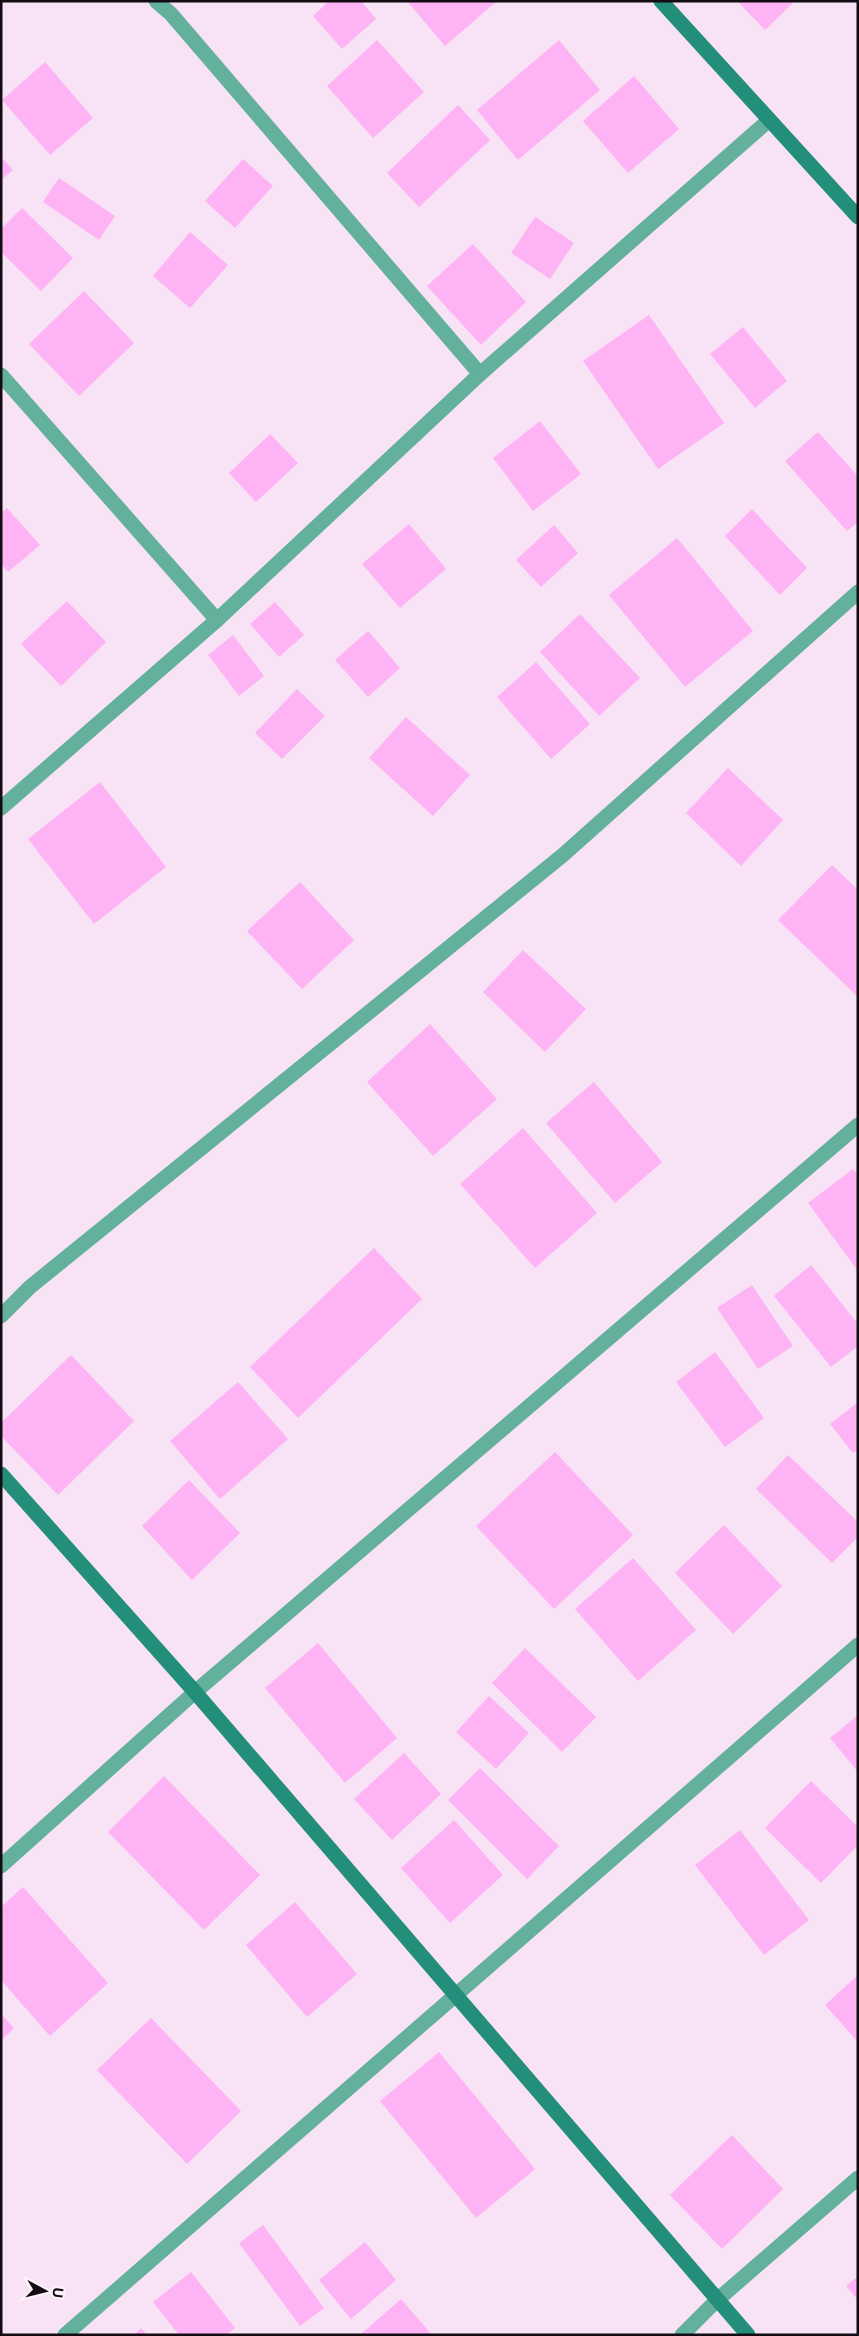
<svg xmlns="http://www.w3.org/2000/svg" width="859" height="2336" viewBox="0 0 859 2336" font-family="Inter,sans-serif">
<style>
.building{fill:#feb3f5}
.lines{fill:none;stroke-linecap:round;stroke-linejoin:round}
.street{stroke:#63b09d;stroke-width:15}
.secondary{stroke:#238e79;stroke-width:15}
</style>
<rect width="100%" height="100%" fill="#f8e2f5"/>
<g class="building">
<path d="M329 1H361L376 19 342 49 313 16Z"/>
<path d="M407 1H497L445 46Z"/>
<path d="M737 1H795L765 30Z"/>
<path d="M377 40 424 92 373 138 327 86Z"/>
<path d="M559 40 600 90 518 160 477 110Z"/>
<path d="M45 62 93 118 50 155 2 100Z"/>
<path d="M634 76 679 129 628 173 583 121Z"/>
<path d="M458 105 490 140 419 207 387 173Z"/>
<path d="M1 157 13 170 1 180Z"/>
<path d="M243 159 273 186 235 228 205 201Z"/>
<path d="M59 178 115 216 99 240 43 202Z"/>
<path d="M22 208 73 258 41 291 1 252V229Z"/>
<path d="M535 217 574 243 550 279 511 253Z"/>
<path d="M190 232 228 265 190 308 153 276Z"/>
<path d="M473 244 526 302 481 345 427 286Z"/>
<path d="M84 291 134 343 79 396 29 344Z"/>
<path d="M649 315 724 423 658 469 583 361Z"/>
<path d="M743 327 787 381 755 408 710 354Z"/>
<path d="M540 421 581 474 533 511 493 458Z"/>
<path d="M818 432 858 476V522L847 531 785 461Z"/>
<path d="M270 434 298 463 256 502 229 473Z"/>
<path d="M7 508 40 545 8 572 1 564V513Z"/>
<path d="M752 509 807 568 780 595 725 536Z"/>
<path d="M409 524 446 569 400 608 362 564Z"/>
<path d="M554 525 578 553 541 587 516 560Z"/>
<path d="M677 538 753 631 685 687 609 595Z"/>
<path d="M67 601 106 642 61 686 21 644Z"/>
<path d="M275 602 304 635 279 657 250 624Z"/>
<path d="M580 614 640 678 599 716 540 652Z"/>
<path d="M368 631 400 668 368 697 335 660Z"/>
<path d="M233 635 264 676 239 696 208 655Z"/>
<path d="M536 662 590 724 551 759 497 697Z"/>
<path d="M297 689 325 716 282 759 255 733Z"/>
<path d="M406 717 470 775 433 816 369 758Z"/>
<path d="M728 768 783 820 741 866 686 813Z"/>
<path d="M100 782 166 867 94 924 28 839Z"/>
<path d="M832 865 858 890V997L778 920Z"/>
<path d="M300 882 354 940 302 989 247 931Z"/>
<path d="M523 950 586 1009 545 1052 483 992Z"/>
<path d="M430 1024 497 1099 433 1156 367 1082Z"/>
<path d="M594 1082 662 1162 615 1203 546 1123Z"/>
<path d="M523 1128 597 1213 535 1268 460 1184Z"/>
<path d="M853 1169 858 1175V1271L808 1203Z"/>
<path d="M374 1248 422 1299 298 1418 250 1367Z"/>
<path d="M811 1265 858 1324V1346L831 1367 774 1296Z"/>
<path d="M752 1285 793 1346 758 1369 717 1308Z"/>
<path d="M715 1352 764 1418 725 1447 676 1382Z"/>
<path d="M71 1355 134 1421 58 1495 1 1436V1423Z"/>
<path d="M238 1382 288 1439 220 1499 170 1441Z"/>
<path d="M858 1402V1450L853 1453 830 1424Z"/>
<path d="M555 1452 633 1535 554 1609 476 1526Z"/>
<path d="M788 1455 858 1522V1537L832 1563 756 1489Z"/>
<path d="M189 1480 240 1533 192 1580 142 1526Z"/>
<path d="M724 1525 782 1586 733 1634 675 1573Z"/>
<path d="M633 1558 696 1630 638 1681 575 1609Z"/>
<path d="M318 1643 397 1738 345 1783 265 1688Z"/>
<path d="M525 1648 596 1717 562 1752 492 1683Z"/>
<path d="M489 1696 529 1733 496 1769 456 1732Z"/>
<path d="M858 1715V1772L830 1738Z"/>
<path d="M404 1753 441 1794 392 1840 354 1799Z"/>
<path d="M480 1768 559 1846 527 1879 448 1800Z"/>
<path d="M164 1776 260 1875 204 1930 108 1832Z"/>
<path d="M811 1781 858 1827V1845L821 1883 765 1828Z"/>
<path d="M454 1820 503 1875 450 1923 401 1868Z"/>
<path d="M740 1830 809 1920 764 1955 695 1865Z"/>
<path d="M23 1887 108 1983 50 2036 1 1980V1907Z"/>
<path d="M295 1902 357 1974 307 2017 246 1945Z"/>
<path d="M858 1975V2042L825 2005Z"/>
<path d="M1 2014 14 2028 1 2041Z"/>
<path d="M151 2018 241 2111 187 2164 97 2070Z"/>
<path d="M439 2052 535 2169 476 2218 380 2101Z"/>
<path d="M732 2135 783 2189 722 2249 670 2195Z"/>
<path d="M263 2225 324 2308 300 2326 239 2243Z"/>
<path d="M365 2242 396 2280 351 2319 319 2280Z"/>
<path d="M191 2272 235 2328 226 2335H179L153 2302Z"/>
<path d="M858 2276V2300L846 2286Z"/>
<path d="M401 2299 432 2335H360Z"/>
<path d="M141 2328 147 2335H134Z"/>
</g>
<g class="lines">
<g class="street">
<path d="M156 1 171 14 480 374"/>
<path d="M1 375 217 620"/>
<path d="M1 808 217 620 480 374 769 120"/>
<path d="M1 1316 30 1287 563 855 858 592"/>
<path d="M1 1866 195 1692 858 1125"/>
<path d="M65 2335 858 1645"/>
<path d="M682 2335 716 2301 858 2178"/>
</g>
<g class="secondary">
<path d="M661 1 858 217"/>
<path d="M1 1474 195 1692 748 2335"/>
</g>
</g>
<rect width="859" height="2336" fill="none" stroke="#130c12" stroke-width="5"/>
<g transform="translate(45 2291) rotate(97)" stroke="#fdf4fb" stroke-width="4" paint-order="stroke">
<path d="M0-4L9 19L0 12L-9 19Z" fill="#130c12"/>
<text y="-8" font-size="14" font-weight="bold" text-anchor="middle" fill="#130c12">U</text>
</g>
</svg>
